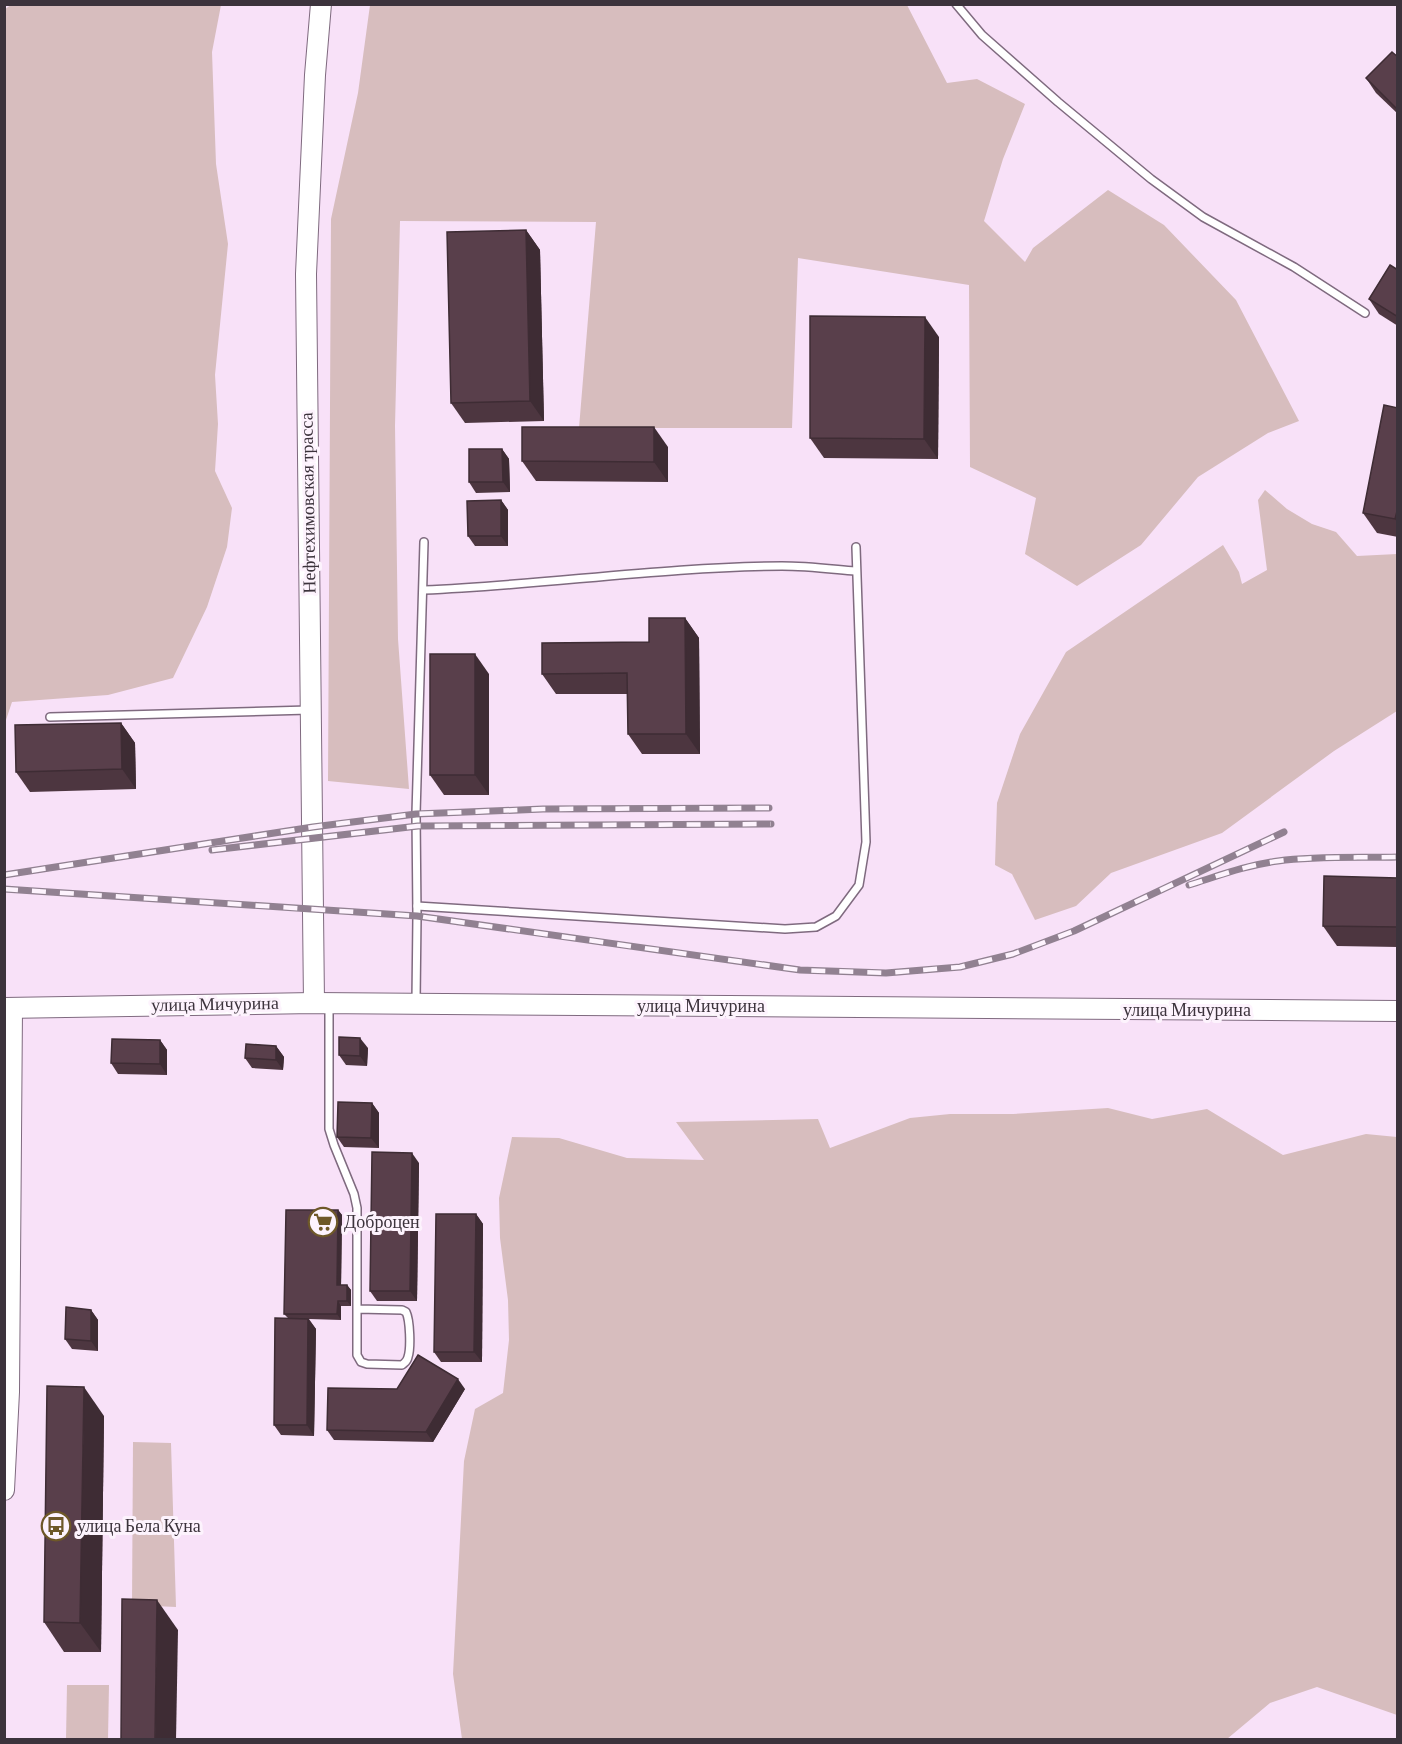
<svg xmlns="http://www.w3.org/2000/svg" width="1402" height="1744" viewBox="0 0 1402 1744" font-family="'Crimson Pro',serif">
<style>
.green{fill:#d7bdbe}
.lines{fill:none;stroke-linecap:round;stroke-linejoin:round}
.lane-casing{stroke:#7f6a7f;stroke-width:10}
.secondary-casing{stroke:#7f6a7f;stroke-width:22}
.lane{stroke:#fff;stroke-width:7}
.secondary{stroke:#fff;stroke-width:20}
.rail-casing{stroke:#918191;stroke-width:7}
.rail{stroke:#fdf3fd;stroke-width:4.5;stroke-dasharray:14;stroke-linecap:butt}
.wall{fill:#4d3640}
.shaded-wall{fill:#3e2c34}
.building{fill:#593f4b;stroke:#3e2c34;stroke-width:1.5}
.labels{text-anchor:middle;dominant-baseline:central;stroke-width:6;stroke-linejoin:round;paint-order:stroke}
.street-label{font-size:18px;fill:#3c333c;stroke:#fdf3fd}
.poi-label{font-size:18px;fill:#3c333c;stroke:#fdf3fd;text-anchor:start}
</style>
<rect width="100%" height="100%" fill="#f8e1f8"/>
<g class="green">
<path d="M12 4 221 5 212 52 216 164 228 244 215 375 218 424 215 471 232 508 227 547 207 607 173 678 108 695 12 702 5 723 4 10Z"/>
<path d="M370 5H907L947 83 977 79 1025 104 1003 159 984 221 1025 262 1033 248 1108 190 1164 225 1236 300 1299 421 1268 433 1198 477 1141 545 1077 586 1025 554 1036 498 970 467 969 285 798 258 792 428H579L596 222 400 221 395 426 398 639 409 789 328 781 331 219 358 93Z"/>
<path d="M1265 490 1287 509 1312 524 1336 532 1357 556 1397 554V711L1334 751 1222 833 1111 873 1076 906 1035 920 1012 874 995 865 997 803 1020 734 1066 652 1223 545 1239 572 1242 584 1267 570 1258 500Z"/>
<path d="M1108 1108 1152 1119 1207 1109 1283 1155 1366 1134 1397 1137V1715L1317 1687 1270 1703 1227 1739H462L453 1674 464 1461 475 1409 503 1393 509 1340 508 1300 500 1238 499 1198 512 1137 559 1138 627 1158 704 1160 676 1122 818 1119 830 1148 910 1118 950 1114H1013Z"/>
<path d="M133 1442 171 1443 176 1607 132 1605Z"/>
<path d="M67 1685H109L108 1739H66Z"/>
</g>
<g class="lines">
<g class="lane-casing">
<g id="lane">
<path d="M956 4 982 35 1058 102 1151 179 1203 217 1294 267 1365 313"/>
<path d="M424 590C544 585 662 567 782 566 806 566 831 569 855 571"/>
<path d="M50 717 309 710"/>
<path d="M417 906 785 929 816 927 836 916 859 885 866 842 856 547"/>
<path d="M416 1001 417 916 416 814 424 542"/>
<path d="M329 1005V1129L334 1145 354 1194 357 1208V1355L361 1362 367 1364 402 1365C405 1362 407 1362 408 1357 411 1348 410 1320 406 1312L402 1310 357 1309"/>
</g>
</g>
<g class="secondary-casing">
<g id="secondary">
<path d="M314 1003 306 274 315 75 321 4"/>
<path d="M4 1008 314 1003 1398 1011"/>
<path d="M4 1490 9 1392 12 1008"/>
</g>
</g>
<use href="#lane" class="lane"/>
<use href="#secondary" class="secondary"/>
<g class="rail-casing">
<g id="rail">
<path d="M212 850 418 826 771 824"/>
<path d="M4 875 313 827 416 814 543 809 769 808"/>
<path d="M1189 885C1218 876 1247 865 1278 861 1317 856 1358 858 1398 857"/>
<path d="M4 889 417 916 800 970 886 973 960 967 1013 954 1074 931 1284 832"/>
</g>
</g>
<use href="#rail" class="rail"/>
</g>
<g class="wall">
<path d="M1398 57V114L1376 93 1366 78Z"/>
<path d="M526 230 540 250 544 421 465 423 451 403Z"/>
<path d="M1398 270V326L1379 314 1369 299Z"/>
<path d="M939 337 938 459 824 458 810 438Z"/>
<path d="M1398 408V537L1377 533 1363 513Z"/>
<path d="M668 447V482L536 481 522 461Z"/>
<path d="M502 449 509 459 510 492 476 493 469 482Z"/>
<path d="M501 500 508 510V546H475L468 536Z"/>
<path d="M685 618 699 638 700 754H642L628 734 627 694H556L542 674 649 642Z"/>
<path d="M489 674V795H444L430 775Z"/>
<path d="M121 723 135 743 136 789 30 792 16 772Z"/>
<path d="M1398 878V947L1337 946 1323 926Z"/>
<path d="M160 1040 167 1050V1075L118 1074 111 1063Z"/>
<path d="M276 1046 284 1057 283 1070 252 1068 245 1058Z"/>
<path d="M368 1048 367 1066 346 1065 339 1055Z"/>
<path d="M372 1103 379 1113V1148L344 1147 337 1137Z"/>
<path d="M419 1163 417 1301H377L370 1291Z"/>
<path d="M338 1210 342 1215 341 1285H347L351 1290V1306H341V1320L309 1319 316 1329 314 1436 281 1435 274 1425 288 1318 284 1314Z"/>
<path d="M476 1214 483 1224 482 1362H441L434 1352Z"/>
<path d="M91 1310 98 1320V1351L72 1349 65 1339Z"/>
<path d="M397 1389H465L433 1442 334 1440 327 1430Z"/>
<path d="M104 1416 101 1652H64L44 1622Z"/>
</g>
<g class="shaded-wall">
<path d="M526 230 540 250 544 421 530 401Z"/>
<path d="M925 317 939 337 938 459 924 439Z"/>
<path d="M654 427 668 447V482L654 462Z"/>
<path d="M502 449 509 459 510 492 503 482Z"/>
<path d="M501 500 508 510V546L501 536Z"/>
<path d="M1398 507V523L1395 519Z"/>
<path d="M685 618 699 638 700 754 686 734Z"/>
<path d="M475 654 489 674V795L475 775Z"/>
<path d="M121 723 135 743 136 789 122 769Z"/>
<path d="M360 1038 368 1048 367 1066 360 1056Z"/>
<path d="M160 1040 167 1050V1075L160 1064Z"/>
<path d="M276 1046 284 1057 283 1070 276 1060Z"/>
<path d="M372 1103 379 1113V1148L371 1138Z"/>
<path d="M412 1153 419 1163 417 1301 410 1291Z"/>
<path d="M338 1210 342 1215 341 1290 337 1285Z"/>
<path d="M476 1214 483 1224 482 1362 474 1352Z"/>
<path d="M347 1285 351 1290V1306L347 1301Z"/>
<path d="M338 1301 341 1306V1320L337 1314Z"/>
<path d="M91 1310 98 1320V1351L91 1341Z"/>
<path d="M308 1319 316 1329 314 1436 307 1425Z"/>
<path d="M458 1379 465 1389 433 1442 426 1432Z"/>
<path d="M84 1387 104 1416 101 1652 80 1623Z"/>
<path d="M157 1600 178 1630 176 1740H155Z"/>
</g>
<g class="building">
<path d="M1392 52 1398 57V110L1366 78Z"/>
<path d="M526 230 530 401 451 403 447 232Z"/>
<path d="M1390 265 1398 270V317L1369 299Z"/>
<path d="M810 316 925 317 924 439 810 438Z"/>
<path d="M1384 405 1398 408V507L1395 519 1363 513Z"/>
<path d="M522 427H654V462L522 461Z"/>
<path d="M469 449H502L503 482H469Z"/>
<path d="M501 500V536H468L467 501Z"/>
<path d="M649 618H685L686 734H628L627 673 542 674V643L649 642Z"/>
<rect x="430" y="654" width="45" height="121"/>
<path d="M121 723 122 769 16 772 15 725Z"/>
<path d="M1324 876 1398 878V927L1323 926Z"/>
<path d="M339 1037 360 1038V1056L339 1055Z"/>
<path d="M112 1039 160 1040V1064L111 1063Z"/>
<path d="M246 1044 276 1046V1060L245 1058Z"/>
<path d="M338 1102 372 1103 371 1138 337 1137Z"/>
<path d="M372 1152 412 1153 410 1291H370Z"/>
<path d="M286 1210H338L337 1285H347V1301H338L337 1314H284Z"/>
<path d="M436 1214H476L474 1352H434Z"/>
<path d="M66 1307 91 1310V1341L65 1339Z"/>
<path d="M275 1318 308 1319 307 1425H274Z"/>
<path d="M418 1355 458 1379 426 1432 327 1430 328 1388 397 1389Z"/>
<path d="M47 1386 84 1387 80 1623 44 1622Z"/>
<path d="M122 1599 157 1600 155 1740H121Z"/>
</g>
<defs>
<g id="supermarket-ring" transform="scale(1.5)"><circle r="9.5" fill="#fdf3fd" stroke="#6e5828" stroke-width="1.5"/><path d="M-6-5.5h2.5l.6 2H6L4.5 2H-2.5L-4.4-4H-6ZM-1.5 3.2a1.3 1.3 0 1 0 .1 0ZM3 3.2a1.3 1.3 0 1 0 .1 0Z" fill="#6e5828"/></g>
<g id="bus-ring" transform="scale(1.5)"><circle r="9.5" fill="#fdf3fd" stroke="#6e5828" stroke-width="1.5"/><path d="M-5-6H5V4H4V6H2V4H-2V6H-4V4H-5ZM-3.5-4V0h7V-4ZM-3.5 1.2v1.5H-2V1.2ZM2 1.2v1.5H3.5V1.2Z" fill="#6e5828"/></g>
</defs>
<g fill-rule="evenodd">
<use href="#supermarket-ring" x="323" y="1222"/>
<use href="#bus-ring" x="56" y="1526"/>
</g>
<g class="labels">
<g class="street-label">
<text transform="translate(308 503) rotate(-91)">Нефтехимовская трасса</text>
<text transform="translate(215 1004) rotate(-1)">улица Мичурина</text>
<text x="701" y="1006">улица Мичурина</text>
<text x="1187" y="1010">улица Мичурина</text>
</g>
<g class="poi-label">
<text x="344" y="1222">Доброцен</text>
<text x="77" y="1526">улица Бела Куна</text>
</g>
</g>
<rect width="1402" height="1744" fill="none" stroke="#3c333c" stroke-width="12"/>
</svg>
